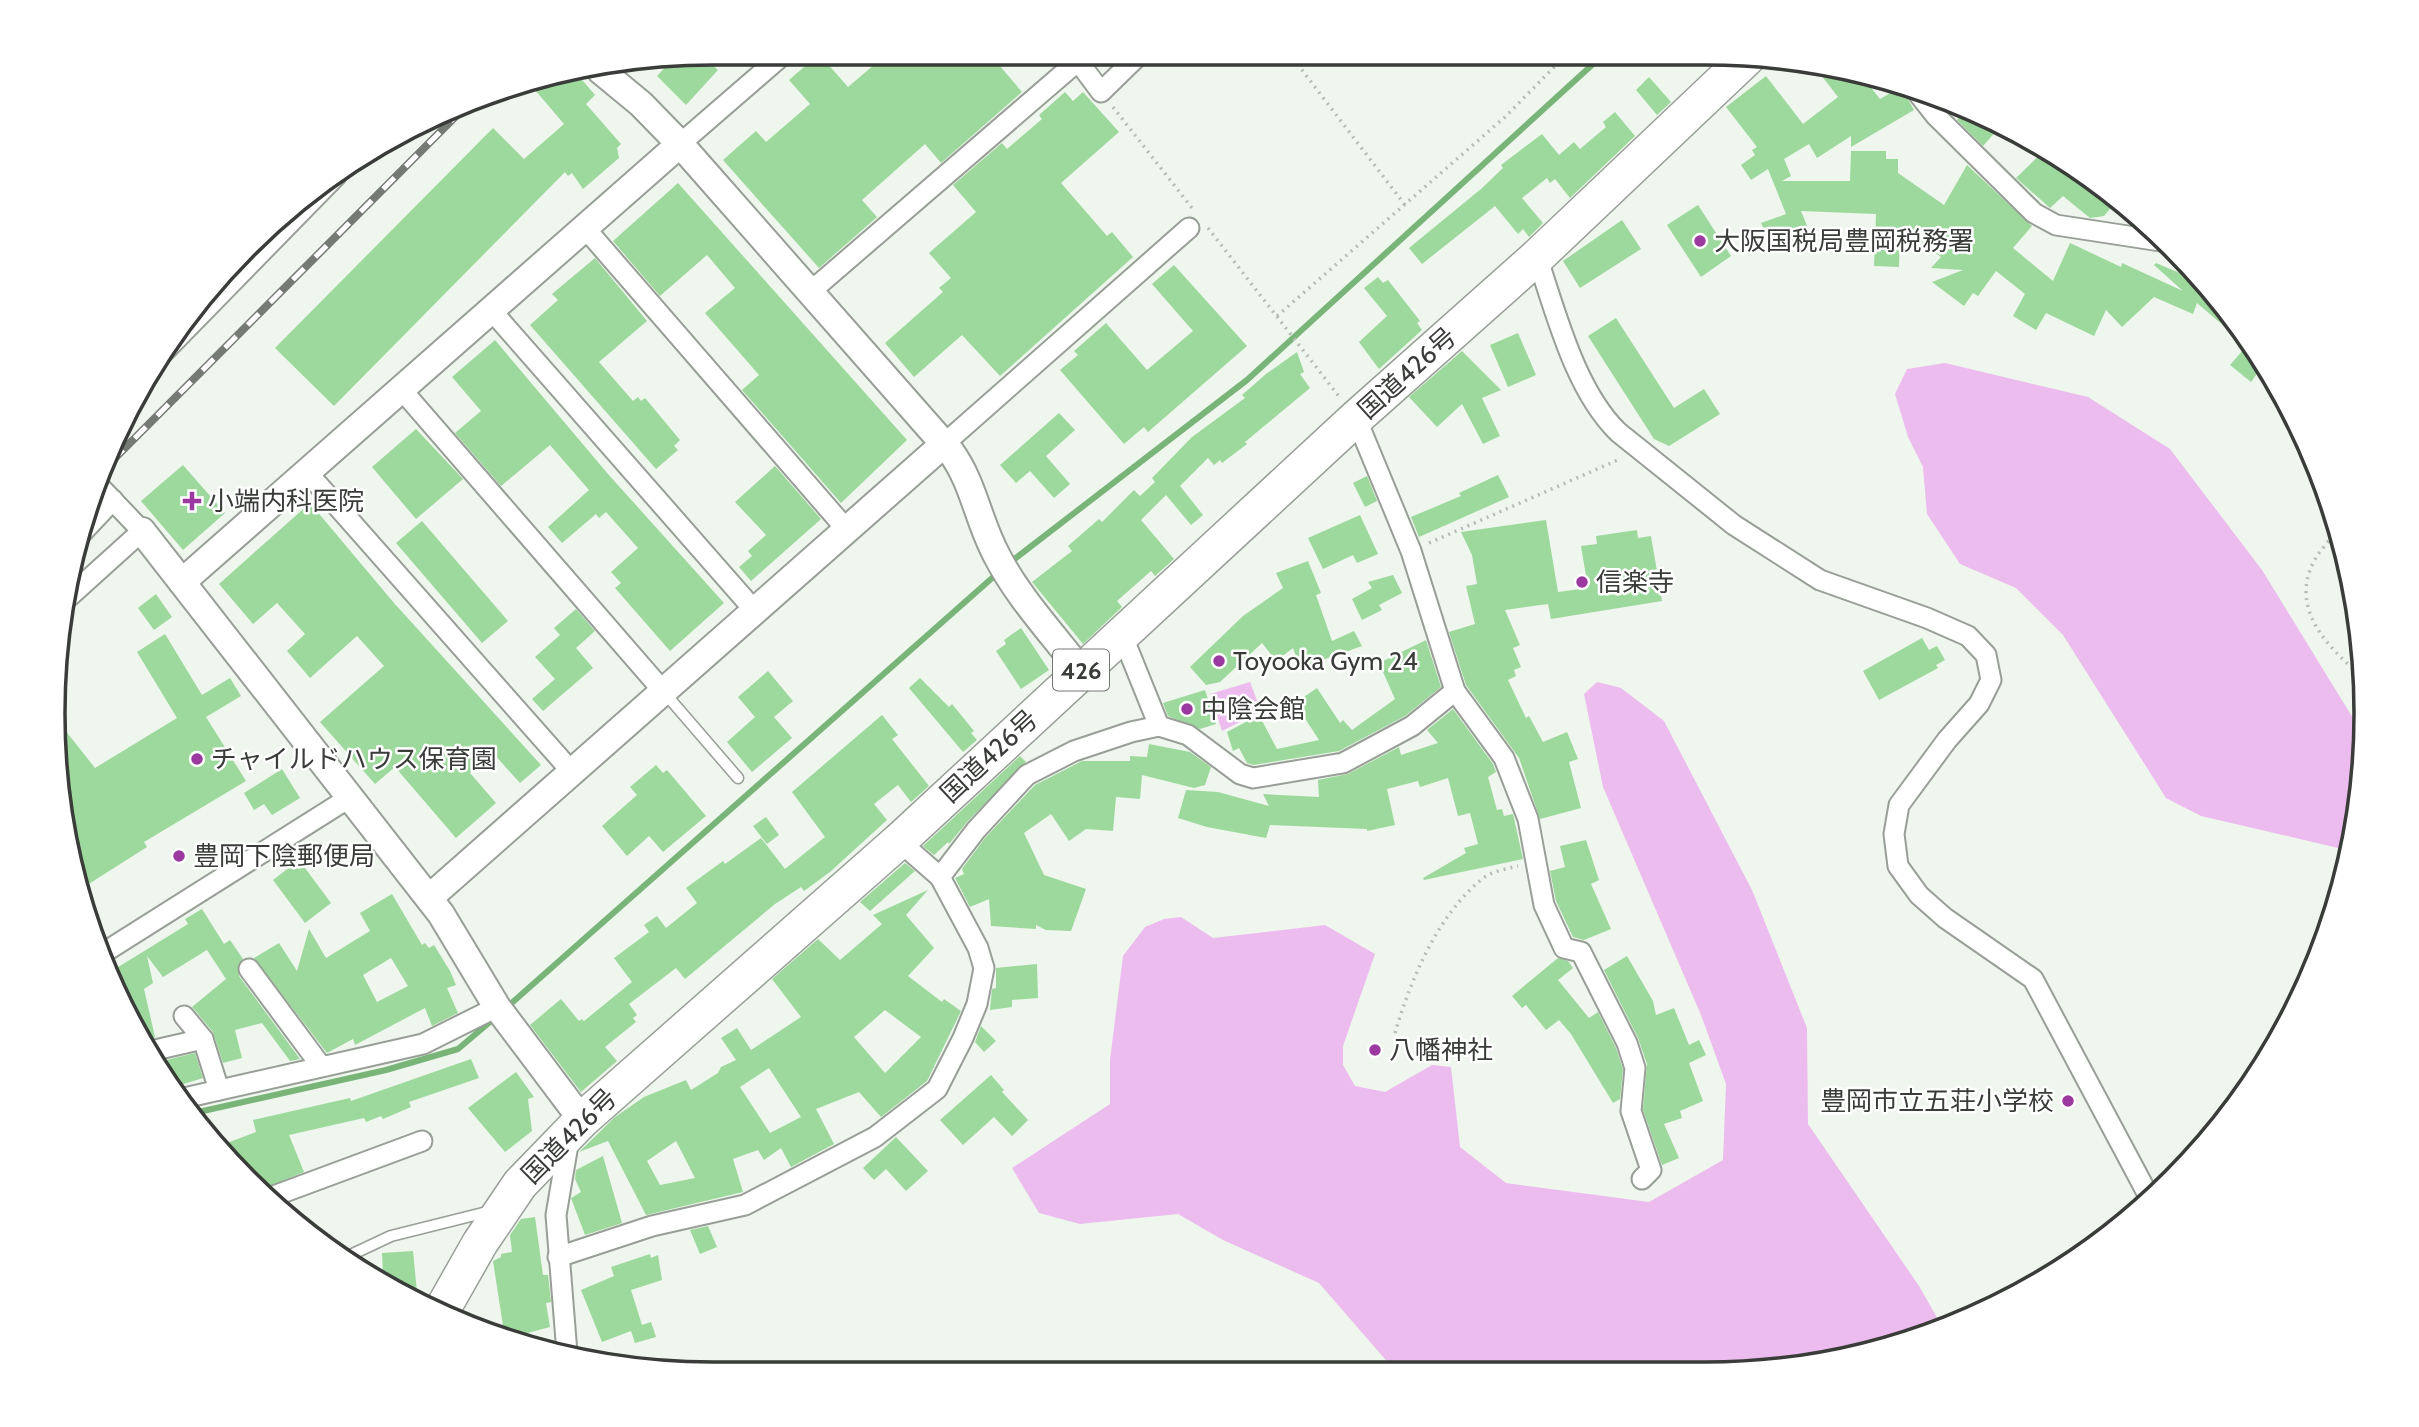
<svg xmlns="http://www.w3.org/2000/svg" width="2419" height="1427" viewBox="0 0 2419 1427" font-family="Cabin,'Noto Sans JP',sans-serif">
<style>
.green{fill:#edbcee}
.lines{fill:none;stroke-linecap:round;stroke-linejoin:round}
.stream{stroke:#79b479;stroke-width:6}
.building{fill:#9dd99c;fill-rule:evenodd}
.lane-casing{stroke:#979f96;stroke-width:13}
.street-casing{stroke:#979f96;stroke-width:23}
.secondary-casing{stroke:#979f96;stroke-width:30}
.highway-casing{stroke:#979f96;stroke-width:38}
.path{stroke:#b6bdb6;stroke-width:3.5;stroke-dasharray:2 5;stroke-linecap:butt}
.lane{stroke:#fff;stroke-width:10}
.street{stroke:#fff;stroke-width:19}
.secondary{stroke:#fff;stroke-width:26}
.highway{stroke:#fff;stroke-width:35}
.rail-casing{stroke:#757a75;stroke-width:8}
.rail{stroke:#fff;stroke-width:5;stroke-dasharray:16;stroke-linecap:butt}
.poi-dot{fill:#9b39a0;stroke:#fff;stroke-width:2.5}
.labels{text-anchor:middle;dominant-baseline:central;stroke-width:5;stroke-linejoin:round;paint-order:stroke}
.shield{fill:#fff;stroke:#747674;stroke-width:2}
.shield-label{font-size:24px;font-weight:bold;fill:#393c39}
.poi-label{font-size:26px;fill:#393c39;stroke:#fff;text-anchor:start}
.street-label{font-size:26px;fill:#393c39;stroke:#fff}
.rim{fill:none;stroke:#393c39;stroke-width:3.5}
</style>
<rect width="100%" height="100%" fill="#eef6ed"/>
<g class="green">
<path d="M1945 363 2088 397 2170 449 2262 570 2364 736 2351 851 2201 816 2166 798 2063 635 2016 588 1960 564 1927 514 1923 467 1908 437 1895 394 1907 369Z"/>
<path d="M1250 682 1261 711 1222 731 1210 694Z"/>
<path d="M1597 682 1621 688 1664 721 1752 890 1807 1028 1808 1124 1919 1286 1943 1328 1918 1340 1749 1373H1397L1319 1283 1223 1240 1178 1214 1080 1224 1039 1213 1012 1168 1110 1104V1060L1123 956 1145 927 1164 919 1181 917 1213 938 1325 925 1375 954 1343 1046V1065L1355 1086 1385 1092 1432 1065 1451 1067 1460 1147 1506 1183 1649 1202 1723 1160 1726 1084 1701 1015 1603 787 1584 694Z"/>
</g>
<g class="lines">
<g class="stream">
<path d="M1008 564 1247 380 1604 54"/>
<path d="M505 1009 1000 571"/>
<path d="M194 1113 386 1070 458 1049 497 1016"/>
</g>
</g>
<g class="building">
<path d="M888 53H989L1022 92 941 163 925 144 862 200 877 217 819 268 723 160 756 131 766 142 810 104 789 80 819 54 848 87Z"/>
<path d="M701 54 718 70 686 105 657 76 673 59Z"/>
<path d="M1815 67 1862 76 1880 99 1901 87 1914 110 1851 147V136L1817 158 1809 144 1784 159 1791 176 1782 181H1850L1851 151H1886V159H1898V173L1944 205 1967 165 2032 226 2013 248 2053 281 2070 243 2121 267 2122 263 2183 291 2154 265 2156 263 2194 279 2197 275 2244 333 2238 338 2197 303 2193 314 2154 297 2122 327 2106 310 2094 336 2046 313 2036 330 2013 316 2025 294 1996 271 1978 296 1973 293 1964 306 1932 282 1963 270 1931 268 1941 257 1900 227 1899 267 1874 266 1876 214 1801 211 1812 238 1774 252 1761 223 1786 214 1768 169 1751 180 1741 165 1755 155 1752 150 1757 147 1726 107 1766 76 1803 124 1838 97Z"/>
<path d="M578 75 595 95 586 104 621 144 617 148 619 158 583 189 572 173 568 176 565 172 334 406 275 348 493 128 524 159 564 124 535 90 547 80Z"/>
<path d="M1649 77 1671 102 1657 115 1636 90Z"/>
<path d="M1065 92 1073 101 1083 92 1119 132 1061 183 1107 236 1112 232 1133 257 1000 376 962 335 914 377 885 343 943 292 939 288 951 278 929 253 976 212 953 185 1002 143 1007 149 1042 119 1039 115Z"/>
<path d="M1965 111 1999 128 1983 146 1957 120Z"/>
<path d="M1615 112 1635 136 1570 198 1555 179 1550 183 1547 178 1522 198 1543 223 1529 237 1523 229 1518 234 1495 206 1422 264 1409 248 1481 189 1503 168 1501 165 1542 134 1559 155 1574 142 1580 149 1606 127 1603 122Z"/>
<path d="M2045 150 2072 164 2114 198V204L2104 216 2090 218 2063 196 2050 208 2016 178Z"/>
<path d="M678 183 907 440 841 503 742 390 759 375 705 313 735 288 707 255 660 296 613 241Z"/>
<path d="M1698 205 1731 256 1701 277 1667 225Z"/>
<path d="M1622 220 1641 249 1580 288 1563 261Z"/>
<path d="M595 258 647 321 599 362 633 401 638 397 641 401 645 398 680 440 674 446 678 450 656 469 530 325 558 300 552 294Z"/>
<path d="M1174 265 1247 346 1148 432 1144 427 1124 444 1060 370 1078 355 1074 351 1106 323 1147 370 1193 331 1152 284Z"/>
<path d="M1378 277 1383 283 1388 280 1420 321 1417 323 1422 330 1379 369 1359 342 1387 316 1364 288Z"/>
<path d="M1616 318 1674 408 1704 389 1720 414 1669 446 1654 439 1588 336Z"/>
<path d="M1518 333 1536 375 1508 387 1490 345Z"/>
<path d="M495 340 608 474 724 603 670 651 615 588 621 583 611 572 638 548 606 512 599 518 596 514 562 543 548 527 589 490 550 445 501 486 455 433 481 411 452 377Z"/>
<path d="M2251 341 2264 364 2251 382 2230 365Z"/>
<path d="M1462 351 1501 390 1482 398 1500 436 1483 444 1462 404 1437 427 1409 397Z"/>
<path d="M1297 352 1304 372 1300 374 1310 388 1245 442 1247 444 1222 463 1220 460 1214 465 1208 458 1180 486 1203 515 1191 525 1166 495 1141 520 1174 559 1155 576 1151 571 1117 601 1122 607 1083 644 1032 582 1072 551 1068 546 1099 519 1102 522 1134 490 1140 496 1155 482 1152 478 1192 437 1245 398 1242 395 1266 374Z"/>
<path d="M1059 413 1075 430 1046 456 1070 484 1054 498 1030 471 1016 483 1000 465Z"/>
<path d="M416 429 463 479 416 519 372 467Z"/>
<path d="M183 465 225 513 183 550 141 501Z"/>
<path d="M775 466 821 519 751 581 739 567 752 556 748 551 766 535 735 502Z"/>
<path d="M1498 475 1509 497 1419 537 1411 517 1461 496 1459 493Z"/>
<path d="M1367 476 1377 501 1365 507 1353 483Z"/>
<path d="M310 503 394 603 541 765 520 783 493 753 470 773 496 803 456 838 395 767 375 784 320 722 384 666 357 636 310 678 287 651 305 634 277 603 253 624 219 584Z"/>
<path d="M1360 515 1378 554 1357 563 1353 555 1323 569 1308 538Z"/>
<path d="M1546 520 1558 592 1588 588 1581 546 1597 544 1596 536 1637 530 1638 538 1651 536 1662 601 1551 619 1548 604 1505 610 1520 645 1513 648 1521 667 1514 670 1516 676 1508 680 1526 718 1529 716 1543 742 1567 732 1578 759 1569 762 1581 808 1540 819 1519 758 1466 685 1449 632 1475 624 1466 586 1477 584 1472 555 1461 532Z"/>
<path d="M422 521 508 621 482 643 396 543Z"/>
<path d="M1308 561 1321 593 1316 595 1332 641 1354 631 1362 646 1300 668 1293 648 1276 661 1262 643 1220 682 1206 685 1190 667 1243 616 1283 588 1276 573Z"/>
<path d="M1393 575 1402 593 1379 605 1382 610 1362 620 1352 599 1372 588 1368 582Z"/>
<path d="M156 594 172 617 154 630 138 608Z"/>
<path d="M576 609 595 631 576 648 593 668 543 711 532 699 555 679 535 657 560 635 554 628Z"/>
<path d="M1021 628 1049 670 1021 689 996 651 1006 644 1004 640Z"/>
<path d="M165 634 202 695 230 678 241 696 206 717 246 781 144 842 147 847 84 887 54 756 57 720 95 768 177 718 137 652Z"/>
<path d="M1922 638 1929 650 1937 646 1945 660 1936 665 1938 668 1879 700 1863 671Z"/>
<path d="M1426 640 1441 687 1405 716 1339 751 1254 765 1247 763 1239 748 1233 751 1227 732 1259 715 1277 749 1319 740 1295 703 1317 688 1340 723 1343 720 1352 730 1395 699 1379 663Z"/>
<path d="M768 671 793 701 774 717 792 738 752 772 727 742 755 717 738 697Z"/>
<path d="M920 678 949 707 952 704 974 731 971 733 977 740 963 752 909 688Z"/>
<path d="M1205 690 1216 724 1200 729 1168 716 1163 703Z"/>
<path d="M1453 709 1493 764 1496 772 1488 777 1497 810 1502 809 1504 816 1513 814 1523 859 1424 880 1423 878 1466 853 1464 848 1478 844 1470 813 1458 816 1448 778 1420 787 1418 781 1387 789 1395 825 1367 831V829L1270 825 1266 838 1207 827 1178 818 1186 790 1218 792 1269 806 1263 794 1319 797 1318 780 1348 774 1399 747 1401 755 1438 743 1427 730Z"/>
<path d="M882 715 898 735 892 739 929 786 911 802 898 785 874 804 887 820 830 872 804 891 801 887 775 904 685 979 676 968 629 1004 637 1015 633 1018 636 1022 605 1047 617 1061 581 1092 530 1025 561 999 579 1021 582 1019 584 1021 632 982 614 958 649 932 644 925 657 916 666 928 697 903 686 888 723 861 725 864 761 838 785 869 825 837 792 792Z"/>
<path d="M1149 744 1190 752 1211 767 1205 785 1194 788 1142 775 1140 799 1116 797 1113 831 1086 829 1069 841 1051 814 1024 833 1044 875 1086 889 1071 931 1046 930 1036 925V929L991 926 989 899 970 907 955 878 964 874 962 869 985 838 1035 785 1082 761H1130V756L1147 757Z"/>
<path d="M1020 756 1026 762 967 822 949 844 948 842 934 855 923 846Z"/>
<path d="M656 765 663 773 667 770 706 816 663 852 649 836 627 856 602 826 637 795 630 787Z"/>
<path d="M282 769 300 798 272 815 264 804 254 810 244 793Z"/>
<path d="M766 817 779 835 767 844 753 826Z"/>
<path d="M1586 840 1599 880 1591 884 1611 929 1584 940 1573 937 1556 901 1550 871 1565 867 1560 846Z"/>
<path d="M299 860 331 903 305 923 273 880Z"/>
<path d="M905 863 915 871 870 911 860 902Z"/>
<path d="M928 890 906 915 934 948 908 976 942 1002 944 999 961 1011 927 1081 881 1117 859 1092 816 1109 834 1144 791 1167 781 1148 764 1160 758 1150 733 1159 743 1192 646 1215 608 1141 579 1152 615 1117 644 1097 686 1080 691 1090 718 1073 721 1067 736 1060 721 1038 737 1028 751 1050 801 1017 772 979 818 939 840 960 882 924 873 915ZM885 1010 921 1037 885 1073 854 1037ZM769 1068 801 1117 770 1133 740 1087ZM676 1141 695 1178 660 1185 647 1161Z"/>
<path d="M392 894 422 945 425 943 429 948 434 945 450 971 456 985 447 988 458 1013 432 1026 425 1008 355 1045 353 1039 327 1053 254 958 279 943 297 971 309 929 326 958 370 931 360 913ZM391 958 408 986 377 1002 363 975Z"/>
<path d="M202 909 224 944 230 940 243 959 238 965 239 976 300 1059 290 1061 262 1023 235 1030 242 1058 223 1063 213 1032 192 1007 226 979 207 950 163 977 147 956 153 983 144 989 155 1037 149 1040 113 983 121 979 115 969 188 924 185 919Z"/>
<path d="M1627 956 1653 1001 1656 1015 1674 1008 1689 1045 1699 1040 1706 1055 1689 1063 1703 1101 1680 1111 1682 1118 1664 1124 1679 1158 1662 1165 1643 1110 1647 1064 1638 1038 1604 970Z"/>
<path d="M1558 958 1568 961 1573 968 1558 980 1589 1018 1598 1012 1616 1048 1623 1069 1620 1099 1613 1103 1571 1034 1559 1020 1546 1030 1526 1005 1522 1008 1512 996Z"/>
<path d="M1037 964 1038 998 1012 1000V1007L990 1010 992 989 996 988V968Z"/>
<path d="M981 1026 996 1041 984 1052 975 1042Z"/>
<path d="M195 1053 203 1078 177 1086 162 1061Z"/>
<path d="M471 1059 479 1078 409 1102 411 1107 383 1119 381 1116 366 1122 364 1118 289 1135 304 1172 262 1189 237 1167 227 1143 256 1132 253 1120 350 1098 351 1101Z"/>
<path d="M516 1072 534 1097 528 1099 532 1131 505 1152 468 1108Z"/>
<path d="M991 1075 1004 1090 1002 1092 1028 1120 1012 1136 994 1117 963 1145 940 1120Z"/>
<path d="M896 1137 928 1171 906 1191 886 1169 874 1180 863 1168Z"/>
<path d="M603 1156 622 1223 585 1235 571 1198 581 1192 575 1179 576 1170Z"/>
<path d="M535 1217 543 1275H548L551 1302 546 1303 550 1327 505 1339 493 1261 501 1257V1254L512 1252 510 1235 521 1219Z"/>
<path d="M708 1226 717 1247 700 1254 690 1230Z"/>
<path d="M413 1251 417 1292H406L391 1285 390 1274 383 1275 382 1253Z"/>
<path d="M650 1254 651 1258 658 1255 662 1280 631 1290 642 1325 651 1322 656 1337 635 1343 631 1331 602 1342 581 1290 614 1276 611 1267Z"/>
</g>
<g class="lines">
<g class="lane-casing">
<g id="lane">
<path d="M663 691 738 778"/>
<path d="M342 1259 391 1236 491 1211"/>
</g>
</g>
<g class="street-casing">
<g id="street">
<path d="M1072 53 1101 92 1141 53"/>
<path d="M1913 87 1935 115 2034 213 2056 225 2167 242"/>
<path d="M680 144 785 53"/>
<path d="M585 228 847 530"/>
<path d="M1537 257C1556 313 1575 390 1618 432L1734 525 1820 580 1927 618 1968 636 1986 655 1991 680 1979 704 1947 740 1899 805 1894 834 1898 866 1919 895 1945 918 2033 979 2146 1191"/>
<path d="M810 292 1078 61"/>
<path d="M491 310 755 611"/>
<path d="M160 356 336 176"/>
<path d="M401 389 663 691"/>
<path d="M1356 418 1411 551 1455 691 1504 758 1528 819 1544 905 1564 948 1581 952 1627 1043 1635 1068 1631 1111 1651 1170 1642 1179"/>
<path d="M944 444 1189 228"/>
<path d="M307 472 572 772"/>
<path d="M78 537 113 500"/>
<path d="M70 596 142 531 100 487"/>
<path d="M1121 632 1159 726"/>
<path d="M899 841 940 877"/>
<path d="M100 955 352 796"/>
<path d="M249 969 321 1066"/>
<path d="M184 1016 203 1039 219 1090"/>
<path d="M155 1050 203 1039"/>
<path d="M184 1098 423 1044 497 1007"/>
<path d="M271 1197 422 1141"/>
<path d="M558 1257 652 1226 745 1205 875 1137 937 1089 963 1038 977 1004 984 968 978 948 940 877 976 830 1027 775 1074 751 1131 732 1159 726 1188 735 1240 774 1253 778 1343 763 1412 726 1455 691"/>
<path d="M567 1353 556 1215 569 1139"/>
</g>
</g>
<g class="secondary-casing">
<g id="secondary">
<path d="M601 71 641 104 680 144 951 452C974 484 978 521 997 556 1018 597 1052 633 1080 670"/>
<path d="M142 531 441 914 497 1007 582 1120"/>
<path d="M182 582 680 144"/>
<path d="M429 898 944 444"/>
</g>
</g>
<g class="highway-casing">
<path id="highway" d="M442 1310 480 1243 520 1184 582 1120 899 841 1356 418 1537 257 1751 54"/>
</g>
<g class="path">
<path d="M1289 53 1405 205"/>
<path d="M1113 107 1192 208"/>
<path d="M1208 228 1341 399"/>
<path d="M1277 316 1505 117 1567 54"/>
<path d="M2337 530C2330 540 2320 550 2314 561 2289 609 2328 648 2363 677"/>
<path d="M1429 543 1620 459"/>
<path d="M1395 1033C1411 979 1437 916 1482 879 1492 871 1506 869 1518 866"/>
</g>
<use href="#lane" class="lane"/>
<use href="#street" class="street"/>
<use href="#secondary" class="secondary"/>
<use href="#highway" class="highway"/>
<g class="rail-casing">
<path id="rail" d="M112 461 466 106"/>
</g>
<use href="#rail" class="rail"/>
</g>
<g class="poi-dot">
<circle cx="1700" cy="241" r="7"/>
<path d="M188.5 490.5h7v7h7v7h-7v7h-7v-7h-7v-7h7z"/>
<circle cx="1582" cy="582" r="7"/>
<circle cx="1219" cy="661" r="7"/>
<circle cx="1187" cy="709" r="7"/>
<circle cx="197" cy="759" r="7"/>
<circle cx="179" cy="856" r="7"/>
<circle cx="1375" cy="1050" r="7"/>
<circle cx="2068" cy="1101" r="7"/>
</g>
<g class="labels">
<rect class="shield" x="1053" y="649.5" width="56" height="41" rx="5"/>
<g class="shield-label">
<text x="1081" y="670">426</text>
</g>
<g class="poi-label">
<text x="1714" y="241">大阪国税局豊岡税務署</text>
<text x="208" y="501">小端内科医院</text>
<text x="1596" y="582">信楽寺</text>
<text x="1233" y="661">Toyooka Gym 24</text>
<text x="1201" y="709">中陰会館</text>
<text x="211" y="759">チャイルドハウス保育園</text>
<text x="193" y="856">豊岡下陰郵便局</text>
<text x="1389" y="1050">八幡神社</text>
<text x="2054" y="1101" text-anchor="end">豊岡市立五荘小学校</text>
</g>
<g class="street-label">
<text transform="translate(1407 373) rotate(-42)">国道426号</text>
<text transform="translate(989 756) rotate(-43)">国道426号</text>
<text transform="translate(569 1136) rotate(-45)">国道426号</text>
</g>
</g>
<path d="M0 0H2419V1427H0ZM713 65H1706A648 648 0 0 1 2354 713V714A648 648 0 0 1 1706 1362H713A648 648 0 0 1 65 714V713A648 648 0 0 1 713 65Z" fill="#fff" fill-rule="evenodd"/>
<path class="rim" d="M713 65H1706A648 648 0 0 1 2354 713V714A648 648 0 0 1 1706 1362H713A648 648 0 0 1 65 714V713A648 648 0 0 1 713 65Z"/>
</svg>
